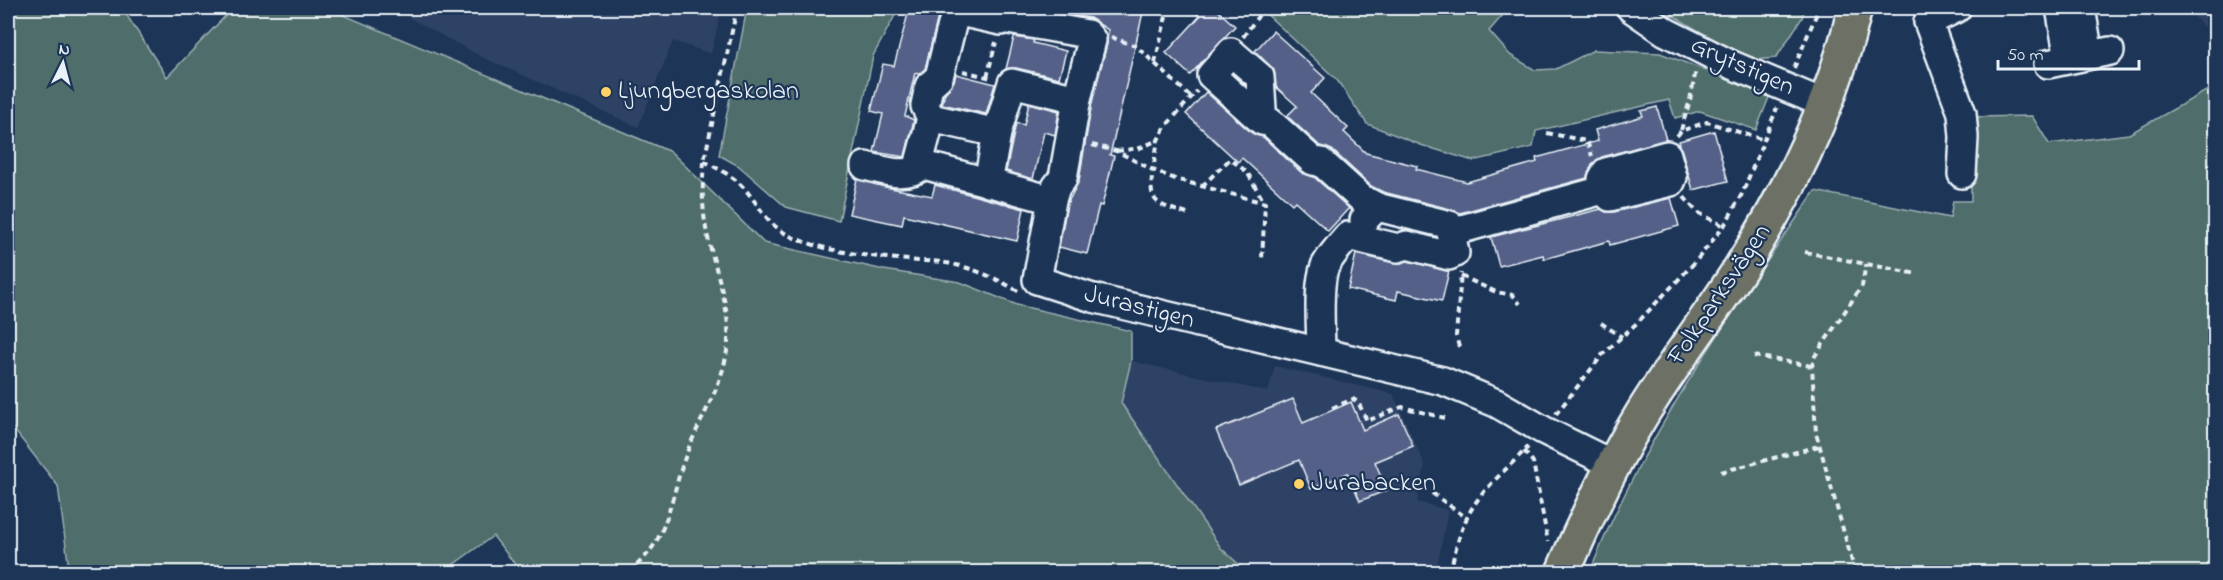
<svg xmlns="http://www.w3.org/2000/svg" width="2223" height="580" viewBox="0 0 2223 580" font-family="'Indie Flower',sans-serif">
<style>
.built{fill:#2e4266}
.green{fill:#506d6b;stroke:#9cafb2;stroke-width:1.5}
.building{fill:#556188;stroke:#e8f1f8;stroke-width:1.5}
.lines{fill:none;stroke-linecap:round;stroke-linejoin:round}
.minor-casing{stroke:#e8f1f8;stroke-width:32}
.major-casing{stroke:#e8f1f8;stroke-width:38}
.path{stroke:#e8f1f8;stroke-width:4;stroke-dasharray:6 4.5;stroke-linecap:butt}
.minor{stroke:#1d3557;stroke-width:27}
.major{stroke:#6c7065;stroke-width:33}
.poi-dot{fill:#ffd166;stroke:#1d3557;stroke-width:2}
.labels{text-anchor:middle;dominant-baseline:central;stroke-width:4.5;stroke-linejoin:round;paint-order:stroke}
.street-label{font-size:26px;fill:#e8f1f8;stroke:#1d3557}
.poi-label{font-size:26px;fill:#e8f1f8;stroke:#1d3557;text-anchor:start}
</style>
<rect width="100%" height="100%" fill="#1d3557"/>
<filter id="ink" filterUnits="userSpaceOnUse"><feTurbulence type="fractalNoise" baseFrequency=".0167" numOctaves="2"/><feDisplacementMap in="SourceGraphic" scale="12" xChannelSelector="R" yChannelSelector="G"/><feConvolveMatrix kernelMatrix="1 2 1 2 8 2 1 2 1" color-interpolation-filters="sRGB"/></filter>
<g filter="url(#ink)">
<g class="built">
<path d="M391 8H722L711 54 673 41 638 127 484 58Z"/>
<path d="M2186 8H2215V39Z"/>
<path d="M1131 361 1268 392 1275 366 1393 394 1425 465 1417 502 1448 510 1436 572H1247L1221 548 1121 403Z"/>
</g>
<g class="green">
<path d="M8 8H122L167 77 233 8H327L671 152 764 243 884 270 960 282 1017 305 1131 331V361L1121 403 1221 548 1247 572H521L493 536 443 572H63L69 569 58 486 8 422Z"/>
<path d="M747 8H899L873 56 839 221 786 207 739 166 719 155Z"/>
<path d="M1260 8H1509L1489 31 1510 55 1535 70 1556 69 1594 50 1660 53 1770 95 1756 130 1700 111 1675 118 1669 100 1536 131 1533 147 1473 161 1421 145 1367 124 1337 80Z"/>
<path d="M1660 8H1805L1802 18 1776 58 1754 60 1716 41Z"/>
<path d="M2215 86V572H1590C1644 434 1732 314 1815 191L1950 218 1953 201H1971V117L2032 116 2049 144 2129 134Z"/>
</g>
<g class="building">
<path d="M920 8H942L939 13 925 69 919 74 915 73 905 116 914 120 905 157 874 152 883 114 871 111 883 64 894 66 909 10 920 12Z"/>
<path d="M1028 8H1144L1110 155 1114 156 1102 206 1099 205 1087 254 1059 247 1067 204 1079 181 1092 102 1107 44 1108 30 1090 18Z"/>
<path d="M1190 8H1215L1235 26 1190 75 1166 53 1200 16Z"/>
<path d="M1273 31 1325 78 1311 93 1348 128 1344 132 1366 153 1417 166 1416 169 1467 182 1537 162 1536 158 1598 141 1595 130 1643 116 1641 111 1657 107 1666 140 1602 157 1592 164 1587 178 1460 213 1454 210 1383 192 1371 186 1332 150 1320 146 1287 116 1297 106 1276 87 1274 70 1255 51Z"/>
<path d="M1014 37 1034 40 1033 43 1066 51 1059 78 1016 68 1006 69Z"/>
<path d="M956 74 995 84 986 114 942 104 945 93 954 81Z"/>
<path d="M1206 92 1252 133 1263 137 1302 173 1314 177 1349 208 1328 231 1295 201 1292 204 1242 158 1238 162 1186 114Z"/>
<path d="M1029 103 1059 111 1055 135 1044 132 1033 179 1006 171 1016 123 1024 125Z"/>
<path d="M1714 131 1728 181 1693 190 1679 141Z"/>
<path d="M857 179 885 187 932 196 935 185 1024 209 1017 241 904 215 902 225 849 214Z"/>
<path d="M1671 198 1679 226 1610 245 1609 241 1544 259 1543 255 1499 266 1491 237 1601 209 1606 212H1614Z"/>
<path d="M1356 254 1394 263 1408 261 1449 271 1442 301 1398 291 1396 300 1348 289Z"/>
<path d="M1293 399 1303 423 1351 402 1363 430 1399 414 1413 446 1375 462 1387 490 1360 501 1348 473 1311 489 1299 460 1239 485 1216 430Z"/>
</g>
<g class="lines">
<g class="minor-casing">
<g id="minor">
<path d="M1631 8 1666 32 1732 65 1825 104"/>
<path d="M1957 8 1928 22 1962 113 1964 137 1962 174"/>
<path d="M2060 8 2069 59"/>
<path d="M2081 8 2089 55"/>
<path d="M2048 64 2110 51"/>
<path d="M1255 115 1211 75 1231 52 1260 77 1262 108 1255 115 1262 121 1270 122 1313 161 1321 162 1362 199 1377 207"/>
<path d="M931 118 997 133"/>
<path d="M865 166C886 171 905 179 924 165"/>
<path d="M988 183 997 133 1012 83 1077 99"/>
<path d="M1052 200 924 165 920 159 931 118 925 106 929 86 939 77 954 17 960 12 1001 21 1003 19 1087 34 1092 40 1077 99 1063 178 1056 187 1052 200 1037 280 1093 298 1443 381 1496 403 1543 430 1614 465"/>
<path d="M1364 220 1377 207 1450 225 1451 232"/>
<path d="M1321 352C1321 330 1317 285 1325 266 1331 255 1340 245 1348 236L1398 248 1407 245 1449 256 1455 253 1451 232 1603 190 1610 197 1671 182 1673 177 1667 155 1606 172 1602 179 1603 190"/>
</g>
</g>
<g class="major-casing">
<path id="major" d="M1563 572C1586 518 1611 465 1642 414 1672 365 1707 320 1738 272 1791 190 1833 103 1855 8"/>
</g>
<g class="path">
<path d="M82 8C107 13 127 16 152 8"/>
<path d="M1111 37 1136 46 1191 97"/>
<path d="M1243 37 1264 8"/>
<path d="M1155 63 1168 8"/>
<path d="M1794 68 1819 8"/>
<path d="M963 71 991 78"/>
<path d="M987 77 996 42"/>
<path d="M1681 130 1690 100 1696 70"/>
<path d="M1547 133 1587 141 1592 156"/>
<path d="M1677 136 1681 131 1707 122 1764 140"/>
<path d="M1092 145 1116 151 1153 170 1158 140 1165 127 1197 91"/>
<path d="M1117 151 1140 148 1158 140"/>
<path d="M704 161C716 168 732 175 742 186 762 207 766 227 797 239 835 254 878 257 918 261 927 261 937 261 946 263 971 267 996 278 1018 291"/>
<path d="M1202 186 1230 159 1247 172 1264 202"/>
<path d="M1684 197 1697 212 1724 226"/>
<path d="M1187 214C1158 204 1147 205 1153 170L1175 179 1265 203 1262 259"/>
<path d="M1805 252 1917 274"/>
<path d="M1461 276 1496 292 1513 295 1520 304"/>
<path d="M1601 323 1622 337"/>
<path d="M1459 347 1456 336 1461 273"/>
<path d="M1754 356 1812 366"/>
<path d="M1332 408 1353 399 1358 402 1367 421 1402 407 1445 418"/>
<path d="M1556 414 1603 354 1639 321 1696 261 1724 226 1742 194 1777 108"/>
<path d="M1524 451 1533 462 1548 542"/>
<path d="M1721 472 1819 446"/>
<path d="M1432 493 1467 518"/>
<path d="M629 572C638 564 647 556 654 545 670 521 675 483 686 455 702 412 731 376 728 327 726 296 715 268 708 238 702 213 702 187 704 161L737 8"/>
<path d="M1450 572C1456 547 1462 520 1479 498 1493 480 1512 464 1528 447"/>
<path d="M1855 572 1816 433 1812 366 1815 356 1862 286 1866 264"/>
</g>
<use href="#minor" class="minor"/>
<use href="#major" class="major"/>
</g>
</g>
<g class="poi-dot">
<circle cx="606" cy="92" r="6"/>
<circle cx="1299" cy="484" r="6"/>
</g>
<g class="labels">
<g class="street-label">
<text transform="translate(1742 67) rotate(24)">Grytstigen</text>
<text transform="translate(1720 295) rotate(-56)">Folkparksvägen</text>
<text transform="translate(1139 308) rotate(14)">Jurastigen</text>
</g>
<g class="poi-label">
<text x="618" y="92">Ljungbergaskolan</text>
<text x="1311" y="484">Jurabacken</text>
</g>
</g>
<rect width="2223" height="580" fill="none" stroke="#1d3557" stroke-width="30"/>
<rect x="15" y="15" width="2193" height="550" fill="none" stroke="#e8f1f8" stroke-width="2" filter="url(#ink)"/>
<g transform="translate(63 63) rotate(6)" stroke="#1d3557" stroke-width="4.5" paint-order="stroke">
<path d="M0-4.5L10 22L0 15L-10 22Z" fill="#e8f1f8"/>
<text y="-9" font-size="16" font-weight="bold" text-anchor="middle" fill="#e8f1f8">N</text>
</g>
<path d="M1998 60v9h141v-9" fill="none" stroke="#e8f1f8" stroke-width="3"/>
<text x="2007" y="60" font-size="18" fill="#e8f1f8" stroke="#1d3557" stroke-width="4.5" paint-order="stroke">50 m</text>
</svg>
